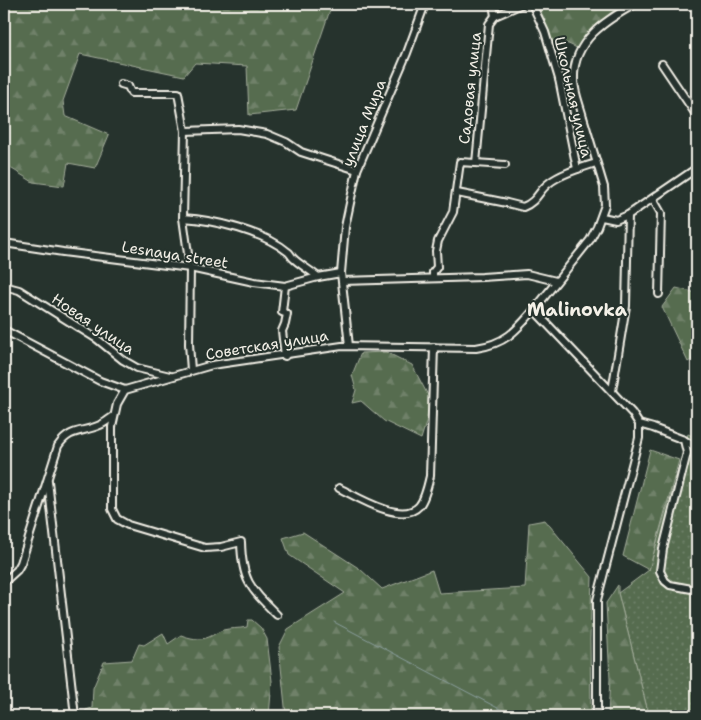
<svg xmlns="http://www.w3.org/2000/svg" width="701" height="720" viewBox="0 0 701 720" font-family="'Shantell Sans',sans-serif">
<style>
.grass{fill:url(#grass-dots);stroke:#a5ae9c}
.forest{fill:url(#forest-firs);stroke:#a5ae9c}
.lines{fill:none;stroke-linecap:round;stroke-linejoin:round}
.stream{stroke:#8a9e9c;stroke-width:1}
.minor-casing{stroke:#f4f1e8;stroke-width:10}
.minor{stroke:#26332d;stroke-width:6}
.labels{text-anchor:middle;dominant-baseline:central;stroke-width:4;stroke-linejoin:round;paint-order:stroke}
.street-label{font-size:15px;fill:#f4f1e8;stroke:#26332d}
.quarter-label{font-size:18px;font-weight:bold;fill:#f4f1e8;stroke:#26332d}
</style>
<defs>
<pattern id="grass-dots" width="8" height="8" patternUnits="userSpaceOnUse" patternTransform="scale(1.25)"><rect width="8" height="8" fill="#566c50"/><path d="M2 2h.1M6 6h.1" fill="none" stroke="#6f8169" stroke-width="1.8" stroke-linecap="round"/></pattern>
<pattern id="forest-firs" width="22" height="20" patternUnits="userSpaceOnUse" patternTransform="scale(1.25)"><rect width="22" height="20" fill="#566c50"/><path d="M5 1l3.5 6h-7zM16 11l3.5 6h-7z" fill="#6f8169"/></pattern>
</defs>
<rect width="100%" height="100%" fill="#26332d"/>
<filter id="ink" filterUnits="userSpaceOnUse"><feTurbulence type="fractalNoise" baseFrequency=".02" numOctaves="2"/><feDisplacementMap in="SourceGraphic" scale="10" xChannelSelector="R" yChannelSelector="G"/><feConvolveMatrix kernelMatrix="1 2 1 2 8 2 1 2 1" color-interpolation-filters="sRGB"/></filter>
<g filter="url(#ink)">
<path class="grass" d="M688 434 697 438V716H649L618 593 649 570Z"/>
<g class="forest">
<path d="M4 4H332L296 110 249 115 247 66 195 63 184 76 80 54 63 101 65 116 109 135 95 168 68 163 64 186 33 182 4 164Z"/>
<path d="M535 4H623C619 9 612 11 607 16 595 25 586 36 577 48 568 44 561 39 551 44Z"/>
<path d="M676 288 697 293V356L688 362 662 307Z"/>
<path d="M386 352 412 365 432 403 421 439 384 421 361 401 352 403 356 390 352 375 361 353Z"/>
<path d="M650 450 679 460 649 570 623 556Z"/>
<path d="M545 520 592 577 590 639 591 716H286L279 647 288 629 345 593 289 555 283 538 303 532 360 569 382 589 432 570 439 593 525 588 529 523Z"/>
<path d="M618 585V593L649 716H608L610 679 606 603Z"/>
<path d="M248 620H252L261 628 267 639 272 681 269 716H84L86 710 92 708 93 688 104 662 132 660 139 644 144 645 163 633 168 644 181 635C189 638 200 641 209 637 214 635 217 632 223 630 230 628 239 629 247 627Z"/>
</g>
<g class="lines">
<path class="stream" d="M334 622 513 716"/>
<g class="minor-casing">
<g id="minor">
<path d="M493 4 495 16"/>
<path d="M532 4 545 32 559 79 577 169"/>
<path d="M662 64 697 116"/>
<path d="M559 79 574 77"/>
<path d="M121 84 128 86 131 93H178L185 131 183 218 190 268 189 344 191 370"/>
<path d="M185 131 238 129 267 134 286 142 301 152 357 170"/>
<path d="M476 163 489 24 495 16 522 4"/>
<path d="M457 193 507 203 523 207C538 201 538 191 549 183 562 173 581 168 596 163"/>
<path d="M653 199 661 213 659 294"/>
<path d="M602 217 616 220 628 215 697 168"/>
<path d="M183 218C215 220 264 232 288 252 290 253 291 256 293 258 300 265 310 270 318 277"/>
<path d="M4 243 63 252 190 268 254 282 285 286 318 277 341 273"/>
<path d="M433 278V272L437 267 436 251 438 241 453 212 460 162 505 165"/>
<path d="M342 281 482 277 527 274 556 281"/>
<path d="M4 286 19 290 97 339 123 360 137 368 170 376"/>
<path d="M285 286 282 312 287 314 285 324 282 331 285 356"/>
<path d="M4 330 100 381 125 390"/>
<path d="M349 346 341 273 345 227 357 170 407 53 425 4"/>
<path d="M612 391 626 306 628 215"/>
<path d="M639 424 653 428 684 440 687 453 663 549 660 571 665 581 670 585 697 590"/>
<path d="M684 440 697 448"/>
<path d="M48 481 75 716"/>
<path d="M339 488C357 497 402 525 419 506 425 499 428 485 430 476L434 347"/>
<path d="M4 582 17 570 21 563 58 446C70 428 82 433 100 425 105 423 109 419 114 416"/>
<path d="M277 615C250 588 242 581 241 542L221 547 205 548 128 525 117 519 112 509V427L117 404 125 390 212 365 342 346 476 348C505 344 516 331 534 310"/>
<path d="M597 716V600L639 438V424L632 413 534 310 590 240 597 227 605 205 604 187C597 164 590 140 583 117 580 105 574 92 574 80 572 41 606 20 635 4"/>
</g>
</g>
<use href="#minor" class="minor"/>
</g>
</g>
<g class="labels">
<g class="street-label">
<text transform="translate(470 88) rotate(-84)">Садовая улица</text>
<text transform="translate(573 97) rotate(77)">Школьная улица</text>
<text transform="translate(364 123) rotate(-68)">улица Мира</text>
<text transform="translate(175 255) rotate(9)">Lesnaya street</text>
<text transform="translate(93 324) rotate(34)">Новая улица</text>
<text transform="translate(267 345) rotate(-9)">Советская улица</text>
</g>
<g class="quarter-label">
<text x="577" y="310">Malinovka</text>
</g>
</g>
<rect width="701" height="720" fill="none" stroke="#26332d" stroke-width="20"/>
<rect x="10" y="10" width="681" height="700" fill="none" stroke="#f4f1e8" stroke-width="2" filter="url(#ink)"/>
</svg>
